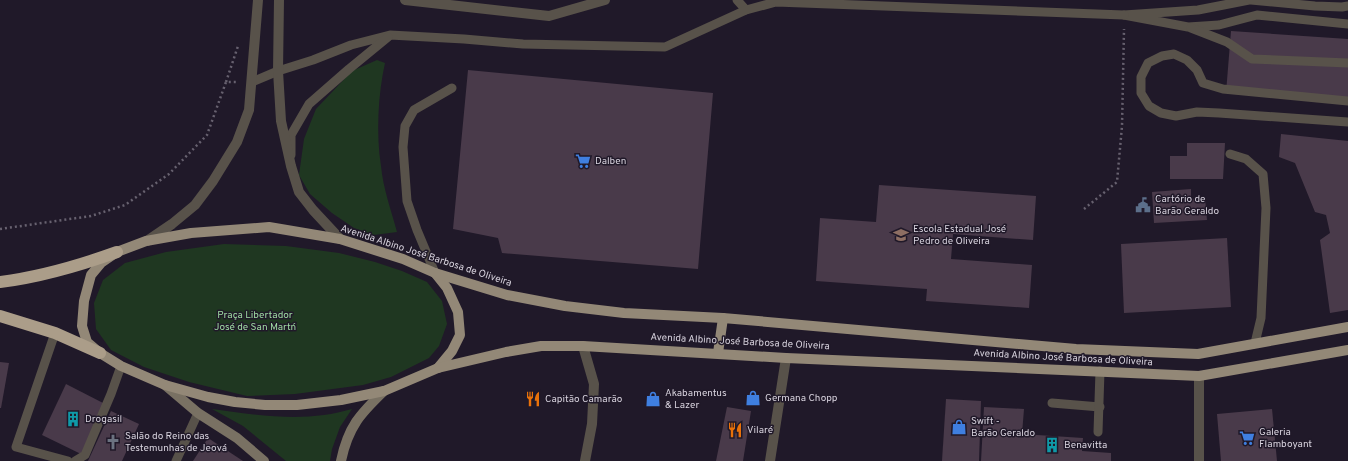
<svg xmlns="http://www.w3.org/2000/svg" width="1348" height="461" viewBox="0 0 1348 461" font-family="Overpass,sans-serif">
<style>
.green{fill:#1f3721}
.building{fill:#493a4a}
.lines{fill:none;stroke-linecap:round;stroke-linejoin:round}
.path{stroke:#67616f;stroke-width:2.5;stroke-dasharray:2 3;stroke-linecap:butt}
.lane{stroke:#58524a;stroke-width:9}
.street{stroke:#58524a;stroke-width:10}
.secondary{stroke:#797163;stroke-width:10}
.primary{stroke:#938877;stroke-width:10}
.highway{stroke:#ab9d89;stroke-width:12}
.labels{text-anchor:middle;dominant-baseline:central;stroke-width:3;stroke-linejoin:round;paint-order:stroke}
.poi-label{font-size:10px;fill:#d7d2dd;stroke:#201929;text-anchor:start}
.street-label{font-size:10px;fill:#d7d2dd;stroke:#201929}
.park-label{font-size:10px;fill:#9fdca3;stroke:#201929}
</style>
<rect width="100%" height="100%" fill="#201929"/>
<g class="green">
<path d="M377 60 385 63C378 94 376 134 381 166 383 188 391 210 397 232L374 235 354 228 332 213 310 194 299 175 304 139 316 109 352 71Z"/>
<path d="M224 244 286 246 339 253 375 262 402 271 427 282 442 301 447 324 439 346 429 358 391 377 363 385 295 394 247 396 189 382 144 367 111 350 96 329 94 303 103 280 125 263 166 252Z"/>
<path d="M212 409C249 414 287 420 324 415 333 414 343 411 352 409L340 427 332 449 330 461H286L243 426Z"/>
</g>
<g class="building">
<path d="M1231 31 1348 39V101L1226 93Z"/>
<path d="M468 70 713 93 698 269 502 253 498 238 453 229Z"/>
<path d="M1281 134 1348 141V310L1330 313 1320 240 1330 233 1326 215 1315 212 1295 163 1279 157Z"/>
<path d="M1187 143H1225L1223 179H1170V156H1187Z"/>
<path d="M879 185 1036 196 1033 240 953 234 951 259 1032 265 1029 308 926 301 927 289 816 281 820 218 876 222Z"/>
<path d="M1191 189V199L1205 198 1207 220 1154 223 1152 192Z"/>
<path d="M1227 238 1231 307 1124 313 1121 244Z"/>
<path d="M0 362 9 363 1 408H0Z"/>
<path d="M66 384 105 404 81 454 42 435Z"/>
<path d="M946 399 981 401 979 461H942Z"/>
<path d="M727 407 751 411 743 461H716Z"/>
<path d="M984 407 1024 409 1022 434 1083 438 1082 451 1111 453V461H981Z"/>
<path d="M1272 409 1277 461H1221L1217 414Z"/>
<path d="M111 411 139 424 122 461H88Z"/>
<path d="M208 438 243 461H193Z"/>
</g>
<g class="lines">
<g class="path">
<path d="M226 82 238 46"/>
<path d="M1084 209 1117 182 1122 126 1124 29"/>
<path d="M0 229 91 216 125 205 169 174 207 135 226 82H237"/>
</g>
<g class="lane">
<path d="M737 0 746 10"/>
<path d="M1249 0 1198 10 1124 15 1188 27 1219 25 1257 15 1348 24"/>
<path d="M1251 0 1315 6 1342 7 1348 6"/>
<path d="M1191 28 1227 42 1252 59 1348 63"/>
<path d="M252 82 278 71 313 60 351 45 390 35 464 39 523 44 665 47 746 10 776 2 1124 15"/>
<path d="M1348 101 1223 89 1203 83 1197 70 1187 60 1174 54 1162 56 1148 63 1141 77V93L1149 106 1161 113 1176 116 1197 112 1219 113 1348 122"/>
<path d="M1230 154 1246 159 1263 174 1266 208 1261 318 1255 343"/>
<path d="M291 155V135L309 104 349 69 388 37"/>
<path d="M435 273 417 230 407 201 403 147 405 126 414 110 452 88"/>
<path d="M55 333 16 447 68 461"/>
<path d="M1052 403 1100 407"/>
<path d="M1098 432 1100 371"/>
<path d="M75 461 85 455 111 394 121 366"/>
<path d="M176 461 198 413"/>
</g>
<g class="street">
<path d="M279 0 278 71 281 121 291 166 299 192 313 210 340 239"/>
<path d="M405 0 549 16 605 0"/>
<path d="M147 241 172 224 195 205 213 181 237 142 249 110 258 0"/>
<path d="M583 346 594 384 592 424 585 461"/>
<path d="M770 461 786 358"/>
<path d="M1199 461V376"/>
</g>
<g class="secondary">
<path d="M165 385 198 413 237 438 264 461"/>
<path d="M341 461C348 427 360 414 384 391"/>
</g>
<g class="primary">
<path d="M435 273 447 288 458 312 460 335 452 351 438 368"/>
<path d="M1348 327 1198 354 1076 349 723 318 624 313 565 306 507 295 435 273 403 259 340 239 269 227 191 233 146 241 117 252 101 263 91 275 84 301 82 326 87 342 100 353 121 366 165 385 208 397 235 402 265 405H297L341 400 384 391 438 368 506 352 541 346H583L786 358 1199 376 1348 350"/>
<path d="M718 353 723 318"/>
</g>
<g class="highway">
<path d="M0 282C40 277 78 266 117 252"/>
<path d="M0 316 55 333 100 353"/>
</g>
</g>
<defs>
<g id="supermarket-bare" transform="scale(1.2)"><path d="M-6-5.5h2.5l.6 2H6L4.5 2H-2.5L-4.4-4H-6ZM-1.5 3.2a1.3 1.3 0 1 0 .1 0ZM3 3.2a1.3 1.3 0 1 0 .1 0Z" fill="#3f7fe0" stroke="#201929" stroke-width="2.5" paint-order="stroke"/></g>
<g id="civic-bare" transform="scale(1.2)"><path d="M-.6-6.5H3V-4.5H.6V-3L4-1V1h2V6H-6V1h2V-1L-.6-3ZM-1.2 2.5V6h2.4V2.5Z" fill="#5c6f8a" stroke="#201929" stroke-width="2.5" paint-order="stroke"/></g>
<g id="school-bare" transform="scale(1.2)"><path d="M0-5L7-2L0 1L-7-2ZM-4 1L0 2.5L4 1V4Q0 6-4 4Z" fill="#8d6e63" stroke="#201929" stroke-width="2.5" paint-order="stroke"/></g>
<g id="shop-bare" transform="scale(1.2)"><path d="M-5-2.5h2.3a2.7 3.5 0 0 1 5.4 0H5L5.5 6h-11ZM-1.5-2.5h3a1.5 2.3 0 0 0-3 0Z" fill="#3f7fe0" stroke="#201929" stroke-width="2.5" paint-order="stroke"/></g>
<g id="restaurant-bare" transform="scale(1.2)"><path d="M-5-6h1v4h1v-4h1v4h1v-4h1v5L-1.5 .5V6h-2V.5L-5-1ZM5-6V6H3V1.5H1.5Q1.5-4 5-6Z" fill="#e8710a" stroke="#201929" stroke-width="2.5" paint-order="stroke"/></g>
<g id="building-bare" transform="scale(1.2)"><path d="M-4-6H4V6H1V3H-1V6H-4ZM-2.5-4.3h1.7v1.8h-1.7ZM.8-4.3h1.7v1.8H.8ZM-2.5-1h1.7V.8h-1.7ZM.8-1h1.7V.8H.8Z" fill="#0f9aa8" stroke="#201929" stroke-width="2.5" paint-order="stroke"/></g>
<g id="church-bare" transform="scale(1.2)"><path d="M-1.2-6h2.4v3.5h3.3v2.4h-3.3V6h-2.4V-.1h-3.3v-2.4h3.3Z" fill="#6b7280" stroke="#201929" stroke-width="2.5" paint-order="stroke"/></g>
</defs>
<g fill-rule="evenodd">
<use href="#supermarket-bare" x="583" y="161"/>
<use href="#civic-bare" x="1143" y="205"/>
<use href="#school-bare" x="901" y="235"/>
<use href="#shop-bare" x="753" y="398"/>
<use href="#restaurant-bare" x="533" y="399"/>
<use href="#shop-bare" x="653" y="399"/>
<use href="#building-bare" x="73" y="419"/>
<use href="#shop-bare" x="959" y="427"/>
<use href="#restaurant-bare" x="735" y="430"/>
<use href="#supermarket-bare" x="1247" y="438"/>
<use href="#church-bare" x="113" y="442"/>
<use href="#building-bare" x="1052" y="445"/>
</g>
<g class="labels">
<g class="poi-label">
<text x="595" y="161">Dalben</text>
<text x="1155" y="199">Cartório de<tspan x="1155" dy="12">Barão Geraldo</tspan></text>
<text x="913" y="229">Escola Estadual José<tspan x="913" dy="12">Pedro de Oliveira</tspan></text>
<text x="665" y="393">Akabamentus<tspan x="665" dy="12">&amp; Lazer</tspan></text>
<text x="765" y="398">Germana Chopp</text>
<text x="545" y="399">Capitão Camarão</text>
<text x="85" y="419">Drogasil</text>
<text x="971" y="421">Swift -<tspan x="971" dy="12">Barão Geraldo</tspan></text>
<text x="747" y="430">Vilaré</text>
<text x="1259" y="432">Galeria<tspan x="1259" dy="12">Flamboyant</tspan></text>
<text x="125" y="436">Salão do Reino das<tspan x="125" dy="12">Testemunhas de Jeová</tspan></text>
<text x="1064" y="445">Benavitta</text>
</g>
<g class="street-label">
<text transform="translate(426 256) rotate(18)">Avenida Albino José Barbosa de Oliveira</text>
<text transform="translate(740 342) rotate(3)">Avenida Albino José Barbosa de Oliveira</text>
<text transform="translate(1063 358) rotate(3)">Avenida Albino José Barbosa de Oliveira</text>
</g>
<g class="park-label">
<text x="255" y="315">Praça Libertador<tspan x="255" dy="12">José de San Martń</tspan></text>
</g>
</g>
</svg>
